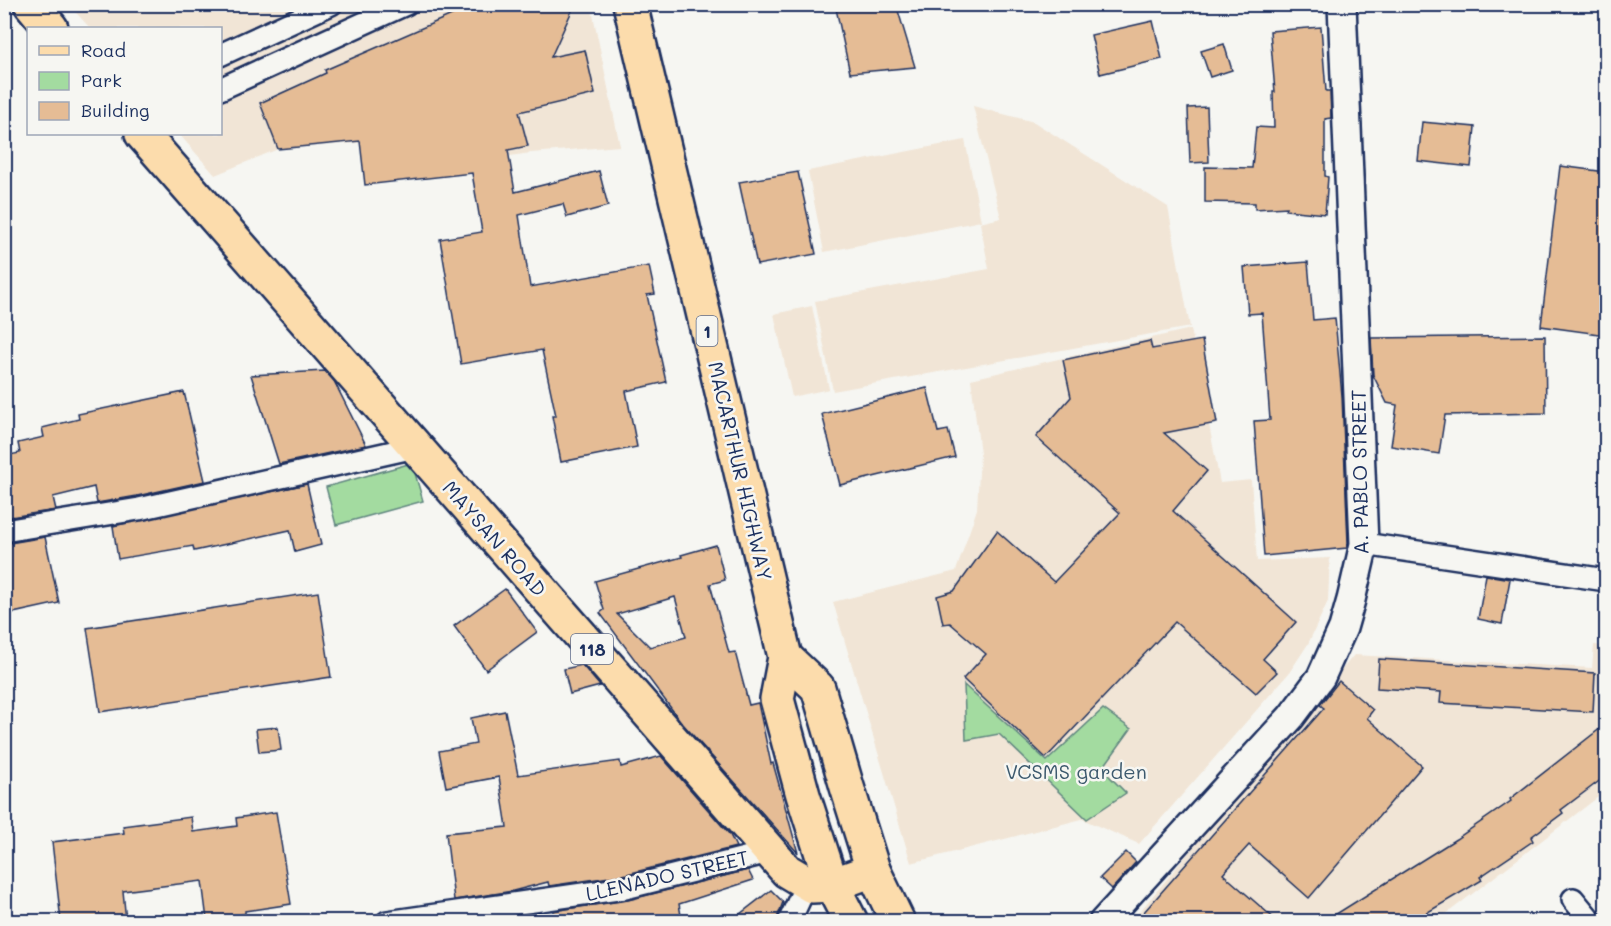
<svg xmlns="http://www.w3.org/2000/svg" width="1611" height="926" viewBox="0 0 1611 926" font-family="Mali,sans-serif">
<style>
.built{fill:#f1e5d6}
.green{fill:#a3dba0;stroke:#5f857f;stroke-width:1.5}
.building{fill:#e5bc95;stroke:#1b2f5e;stroke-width:1.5;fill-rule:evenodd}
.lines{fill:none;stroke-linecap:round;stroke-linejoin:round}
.minor-casing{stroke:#1b2f5e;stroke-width:26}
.tertiary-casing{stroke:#1b2f5e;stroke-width:32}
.primary-casing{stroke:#1b2f5e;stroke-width:38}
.trunk-casing{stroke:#1b2f5e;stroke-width:38}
.minor{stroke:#f6f6f2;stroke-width:21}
.tertiary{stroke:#f6f6f2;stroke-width:27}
.primary{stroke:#fcdcac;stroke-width:33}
.trunk{stroke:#fcdcac;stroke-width:33}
.labels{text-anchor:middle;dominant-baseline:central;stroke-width:5;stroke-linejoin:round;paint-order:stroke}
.shield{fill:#f6f6f2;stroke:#5d6b8a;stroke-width:1.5}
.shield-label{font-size:18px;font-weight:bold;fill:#1b2f5e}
.street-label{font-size:20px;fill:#1b2f5e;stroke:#f6f6f2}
.park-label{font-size:20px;fill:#3d5a6e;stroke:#f6f6f2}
</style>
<rect width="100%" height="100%" fill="#f6f6f2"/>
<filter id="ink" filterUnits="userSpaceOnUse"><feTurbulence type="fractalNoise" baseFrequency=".0167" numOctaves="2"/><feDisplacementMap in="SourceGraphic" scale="12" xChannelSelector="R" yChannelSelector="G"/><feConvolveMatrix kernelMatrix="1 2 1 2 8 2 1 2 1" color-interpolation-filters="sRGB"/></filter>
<g filter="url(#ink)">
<g class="built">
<path d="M69 5H591L620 146 531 153 466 162 461 135 278 149 215 175 179 134H220V28H90Z"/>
<path d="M973 106 1034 122 1168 207 1190 327 833 391 815 301 989 269 980 223 1001 218Z"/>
<path d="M965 140 981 221 824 252 808 171Z"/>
<path d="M812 306 829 389 792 397 774 314Z"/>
<path d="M1191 329 1220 483 1251 480 1257 561 1330 558 1328 601 1308 644 1289 673 1139 844 1082 819 911 863 833 602 956 571 977 509 980 454 971 379Z"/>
<path d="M1594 645 1606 646V791L1437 921 1131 922 1354 655 1592 668Z"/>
</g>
<g class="green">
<path d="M412 463 423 501 336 525 326 487Z"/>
<path d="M964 685 1047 761 1103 709 1131 729 1102 769 1126 793 1087 819 999 734 966 740Z"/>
</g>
<g class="building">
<path d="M477 4H575L551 57 585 50 595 94 519 112 528 146 508 150 515 192 599 171 608 206 567 217 563 204 519 215 530 287 649 266 655 294 647 295 666 382 626 391 637 447 561 462 552 416H556L542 350 461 364 440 239 482 232 472 173 365 185 360 141 278 149 260 103 326 73 325 70Z"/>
<path d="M835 4H896L915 67 850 73Z"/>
<path d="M1153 21 1162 59 1100 74 1091 35Z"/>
<path d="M1321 27 1326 91H1330L1331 118 1325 119V176L1328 177 1325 214 1286 210 1287 207 1255 209V203L1205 202V167L1252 168 1256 127 1274 128 1273 92H1275L1270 31Z"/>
<path d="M1224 44 1232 70 1210 77 1201 51Z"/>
<path d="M1207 107 1209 162 1190 163 1188 108Z"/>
<path d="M1422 122 1475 127 1471 167 1418 161Z"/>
<path d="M1560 166 1606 172V335L1541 326Z"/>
<path d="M798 172 816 254 757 265 739 182Z"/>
<path d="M1308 262 1313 320 1335 318 1342 396 1348 543 1347 548 1264 556 1254 421 1270 420 1262 313 1248 314 1244 267Z"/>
<path d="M1545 336 1546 413 1445 415 1439 454 1391 446 1397 405 1387 403 1373 375 1371 338Z"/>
<path d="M1202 340 1217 423 1164 433 1207 471 1173 511 1296 622 1263 659 1277 672 1256 693 1175 622 1046 758 963 679 986 654 950 623 943 624 937 596 954 591 997 531 1054 582 1120 513 1036 437 1071 397 1063 360 1150 341 1152 349Z"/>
<path d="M325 371 334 381 366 445 279 464 251 375Z"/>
<path d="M927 388 938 432 948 430 955 457 840 485 822 414Z"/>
<path d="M184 392 205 481 137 496 97 503 94 487 53 497 56 510 4 518V456L20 453 18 443 44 437 42 428 79 419 78 414Z"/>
<path d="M307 484 321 545 295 552 290 530 194 551 193 546 118 559 113 526Z"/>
<path d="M45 537 59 603 13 613 4 574V544Z"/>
<path d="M716 545 725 580 710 584 729 653 735 652 749 705 758 703 771 764 773 763 798 853 682 723 600 613 604 610 595 581 682 557 681 555ZM675 597 686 637 650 647 617 614Z"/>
<path d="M1486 575 1510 579 1502 624 1478 619Z"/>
<path d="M505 589 537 632 486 670 454 626Z"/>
<path d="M318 592 331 677 100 712 87 628Z"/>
<path d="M1379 659 1595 673 1593 712 1440 703 1441 692 1377 688Z"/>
<path d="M582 665 600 686 570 694 564 669Z"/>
<path d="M1339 681 1373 710 1367 718 1422 766 1309 898 1249 845 1223 874 1277 921H1136L1324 708 1320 705Z"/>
<path d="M505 711 518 775 620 761 621 767 661 756 730 835 736 847 623 875 549 886 548 882 513 891 454 900 446 833 507 827 499 777 446 787 439 751 476 744 471 718Z"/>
<path d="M1606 724V776L1561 810 1563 813 1531 837 1533 841 1480 877 1482 880 1413 921H1325L1456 839 1511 801 1510 799Z"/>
<path d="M278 727 281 750 259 752 256 729Z"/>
<path d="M276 812 291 904 245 911V914L207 920 202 881 123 891 126 921H61L52 842 124 833 123 826 191 817 193 832 237 826 236 818Z"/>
<path d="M1126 852 1136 862 1112 889 1100 878Z"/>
<path d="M748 870 753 880 679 904 682 921H555L553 911 628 900Z"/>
<path d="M771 890 783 902 776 921H731Z"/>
</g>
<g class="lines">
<g class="minor-casing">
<g id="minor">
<path d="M220 55 331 4"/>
<path d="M220 89 406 4"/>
<path d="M4 531 139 509 415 447"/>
<path d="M1364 544 1606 580"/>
<path d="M1573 899 1592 922"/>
<path d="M387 922 625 888 769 852"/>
<path d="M789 922 802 894 812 886"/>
</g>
</g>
<g class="tertiary-casing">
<path id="tertiary" d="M1103 922 1291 717 1321 677 1343 628 1351 600 1364 544 1342 4"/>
</g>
<g class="primary-casing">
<g id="primary">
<path d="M31 4 51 28"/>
<path d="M142 134 787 871 812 886 832 885 873 870"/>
</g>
</g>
<g class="trunk-casing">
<g id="trunk">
<path d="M630 4 785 657 777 699 803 795 832 885 851 922"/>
<path d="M785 657 818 688 847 787 873 870 898 922"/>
</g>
</g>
<use href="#minor" class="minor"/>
<use href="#tertiary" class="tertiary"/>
<use href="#primary" class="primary"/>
<use href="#trunk" class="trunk"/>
</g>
</g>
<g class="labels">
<g class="shield">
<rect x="696.5" y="316" width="21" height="30" rx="4.5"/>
<rect x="571" y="634" width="42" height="30" rx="4.5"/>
</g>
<g class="shield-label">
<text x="707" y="331">1</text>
<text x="592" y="649">118</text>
</g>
<g class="street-label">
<text transform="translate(741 471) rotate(77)">MACARTHUR HIGHWAY</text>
<text transform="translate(1359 472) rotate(-91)">A. PABLO STREET</text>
<text transform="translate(495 538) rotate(49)">MAYSAN ROAD</text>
<text transform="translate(667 875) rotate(-13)">LLENADO STREET</text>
</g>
<g class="park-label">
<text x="1076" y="771">VCSMS garden</text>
</g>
</g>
<rect width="1611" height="926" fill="none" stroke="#f6f6f2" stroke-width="24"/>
<rect x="12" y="12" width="1587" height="902" fill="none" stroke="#1b2f5e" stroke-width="2" filter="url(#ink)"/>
<rect x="27" y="27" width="195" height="108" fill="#f6f6f2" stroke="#9ea6b7" stroke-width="1.5"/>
<rect x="39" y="46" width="30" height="9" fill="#fcdcac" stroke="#9ea6b7" stroke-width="1.5"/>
<text x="81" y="57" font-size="18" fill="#1b2f5e">Road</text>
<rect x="39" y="72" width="30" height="18" fill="#a3dba0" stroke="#9ea6b7" stroke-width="1.5"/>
<text x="81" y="87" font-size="18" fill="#1b2f5e">Park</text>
<rect x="39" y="102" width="30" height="18" fill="#e5bc95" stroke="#9ea6b7" stroke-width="1.5"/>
<text x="81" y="117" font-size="18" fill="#1b2f5e">Building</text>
</svg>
